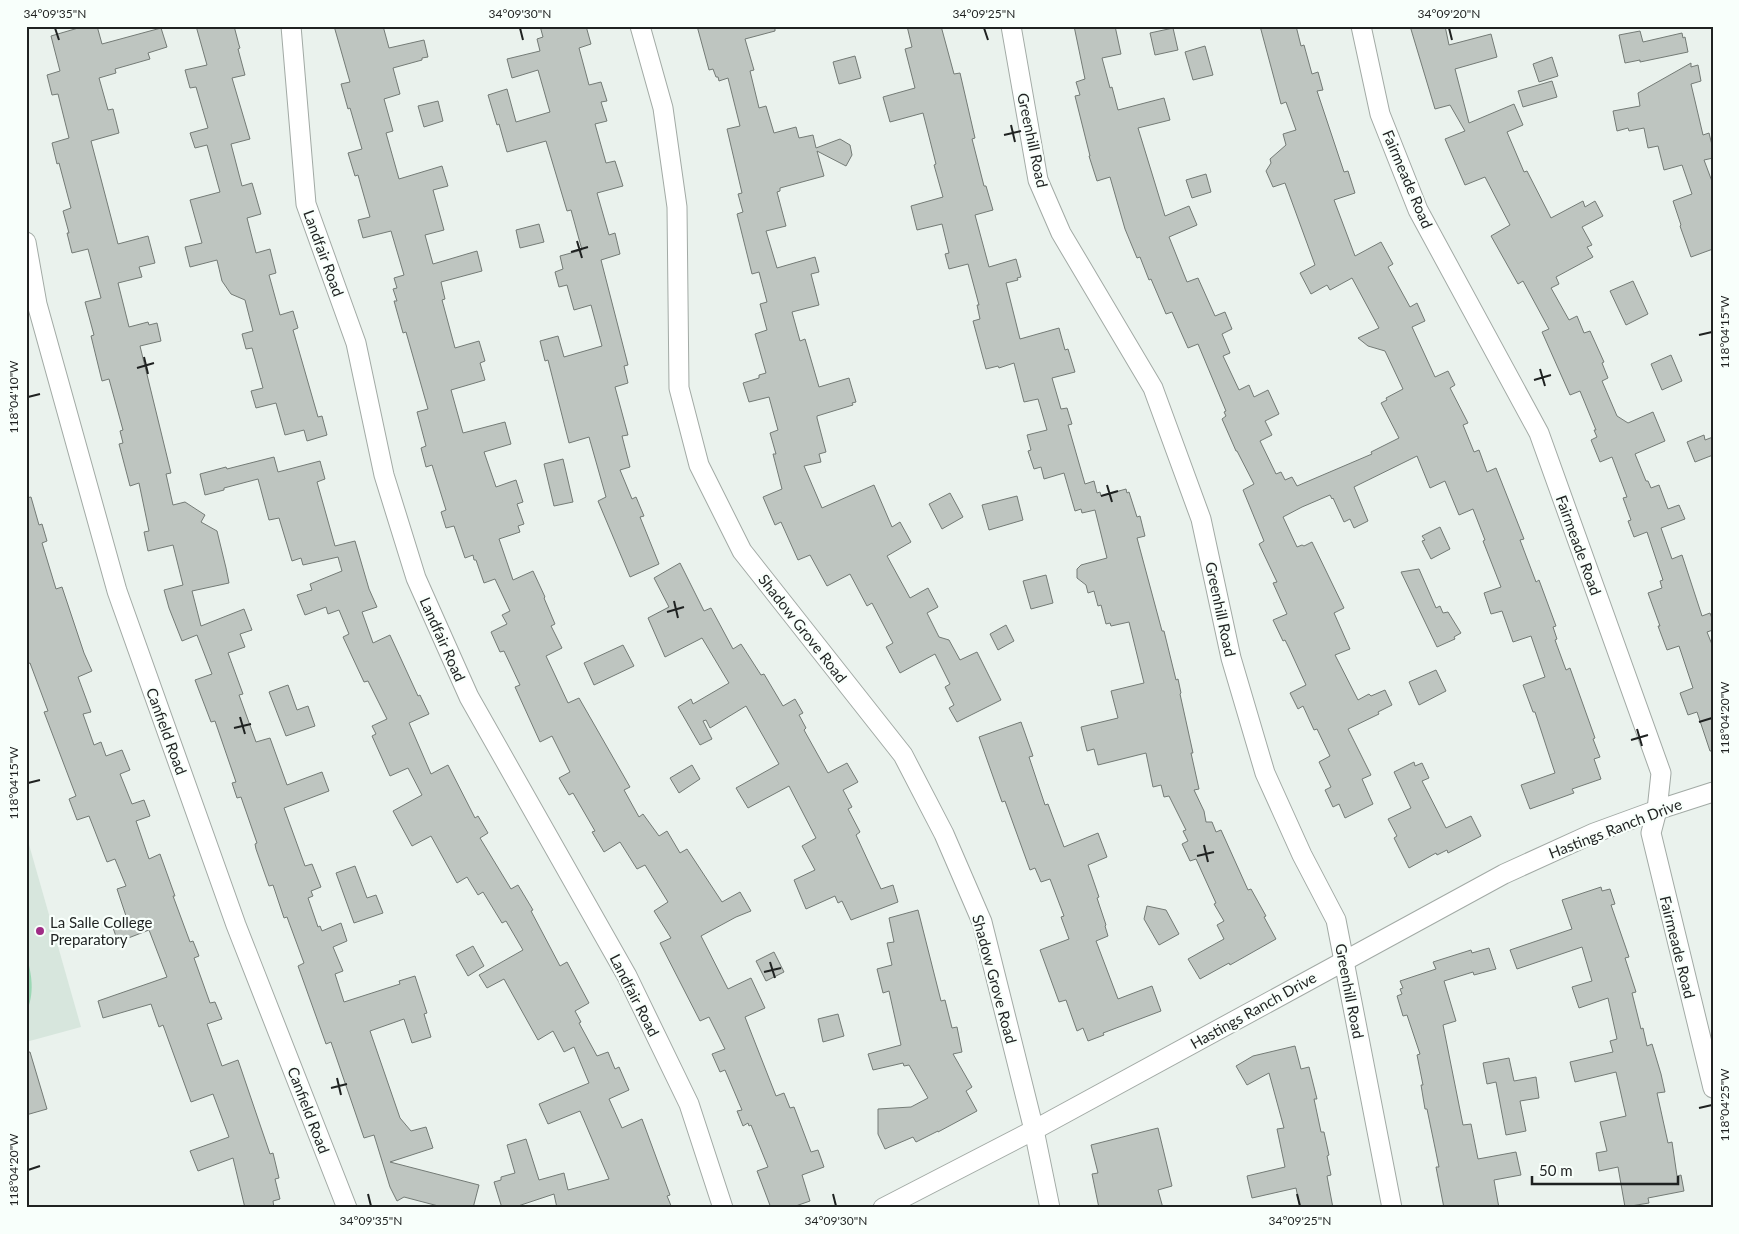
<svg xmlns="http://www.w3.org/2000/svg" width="1739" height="1234" viewBox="0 0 1739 1234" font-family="Lato,sans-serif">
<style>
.built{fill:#d7e6dd}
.green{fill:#9bd8b5}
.building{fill:#bec5c0;stroke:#747b76}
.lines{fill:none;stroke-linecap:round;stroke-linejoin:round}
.street-casing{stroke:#a2aaa5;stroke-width:21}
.street{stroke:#fff;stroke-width:19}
.ticks{fill:none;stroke:#1f2221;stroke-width:2}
.poi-dot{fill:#a02c86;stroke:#f8fffb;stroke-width:2}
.labels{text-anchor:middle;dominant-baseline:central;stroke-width:4.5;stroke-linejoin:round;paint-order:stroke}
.street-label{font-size:15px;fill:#1f2221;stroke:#f8fffb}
.poi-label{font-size:15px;fill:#1f2221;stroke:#f8fffb;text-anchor:start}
.neatline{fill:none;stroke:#1f2221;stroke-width:2}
.ticks-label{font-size:12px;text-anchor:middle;fill:#1f2221}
</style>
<rect width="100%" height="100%" fill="#eaf2ed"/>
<path class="built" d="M26 834 81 1027 26 1042Z"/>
<path class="green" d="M26 954C32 975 35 993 26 1013Z"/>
<g class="building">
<path d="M85 26H97L102 44 161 28 167 47 148 53 150 59 115 69 116 73 99 78 108 110 113 109 119 133 91 141 118 244 148 236 155 263 139 267 142 277 118 283 129 327 148 322 149 325 157 323 161 341 140 346 171 473 166 474 173 505 185 502 205 515 201 522 217 531 226 568 229 583 192 591 201 626 244 609 252 630 240 634 245 647 228 653 243 694 239 695 256 742 270 738 287 785 322 772 329 791 284 808 305 866 312 864 321 887 311 891 313 896 308 898 318 927 320 926 322 931 341 923 347 941 333 947 343 971 335 974 344 1002 400 984 399 981 415 976 427 1013 424 1014 431 1037 412 1043 404 1019 370 1031 400 1118 411 1131 426 1127 433 1148 390 1162 479 1185 473 1208H446L404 1197 397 1201 390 1187 374 1135 364 1138 331 1042 326 1044 298 966 304 963 287 917 284 918 273 885 269 886 256 849 255 844 257 843 241 797 237 798 232 783 236 782 215 721 211 722 195 680 212 674 197 635 182 641 169 608 164 590 183 585 173 545 148 551 144 532 149 531 139 483 130 486 119 444 123 443 120 431 123 430 109 379 102 381 91 336 94 335 85 302 101 298 88 249 72 253 67 233H69L63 211 71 208 59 163 57 164 52 143 69 138 58 94 52 95 47 75 60 71 51 36Z"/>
<path d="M196 26H234L239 45 240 48 238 49 245 75 232 78 250 139 231 144 242 186 252 183 261 214 247 218 256 253 270 249 276 273 269 275 280 315 293 311 298 328 293 330 318 417 322 416 327 435 307 441 304 430 285 435 276 403 256 408 251 391 263 388 252 348 246 349 242 334 253 331 245 300 231 294 222 281 217 260 190 267 185 247 202 243 190 200 220 192 207 145 195 148 190 133 208 128 196 87 190 88 185 70 207 65Z"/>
<path d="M334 26H383L389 48 424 40 428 57 422 58V60L393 68 400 94 384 99 393 131 386 133 399 179 442 166 448 186 433 190 444 230 425 235 433 264 477 251 482 271 441 282 445 299 442 300 455 348 479 341 485 361 480 363 485 380 451 390 463 433 505 422 511 444 484 452 496 487 516 480 523 502 517 504 524 524 518 526 520 532 499 539 513 580 533 571 545 597 544 598 555 624 551 626 562 648 546 656 568 703 579 698 630 787 624 790 639 817 643 814 659 836 667 831 680 853 687 849 722 902 740 892 751 911 736 917 701 936 728 989 751 978 765 1008 745 1017 776 1096 784 1093 790 1108 794 1107 811 1152 818 1150 824 1167 802 1175 810 1201 790 1208H771L757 1171 768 1167 751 1125 749 1126 748 1123 743 1126 737 1111 742 1110 725 1070 720 1072 712 1054 725 1049 709 1017 700 1021 660 943 671 938 654 911 668 902 645 865 637 869 620 842 604 852 592 832 595 831 573 793 569 795 559 778 570 772 552 736 540 742 515 687 520 685 504 651 500 652 491 632 507 624 502 615 510 611 495 579 484 583 476 560H474L473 555 465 558 454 526 446 528 441 512 446 510 432 465 426 467 421 448 426 446 417 412 428 409 406 332 403 333 394 301H397L393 289 397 288 394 278 404 275 391 231 363 238 358 220 370 217 358 175 355 176 348 153 362 149 350 108 348 109 341 84 350 82Z"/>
<path d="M540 26H586L591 44 579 48 589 85 601 82 607 101 601 102 607 121 595 124 606 163 615 161 623 186 597 193 609 235 615 233 620 254 601 260 628 365 624 366 628 383 615 387 628 435 622 436 630 467 620 470 632 499 636 497 644 516 640 517 659 564 630 577 598 501 606 497 589 437 569 443 548 360 545 361 540 341 558 336 564 357 602 346 591 305 574 310 567 285 559 287 555 272 563 269 560 256 582 250 571 210 567 211 546 141 507 152 499 124 497 125 488 95 507 89 516 122 550 112 538 70 512 78 507 59 540 51 537 39 543 37Z"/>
<path d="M697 26H775V31L745 39 754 70 750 71 759 108 766 106 774 133 796 127 799 138 813 135 816 148 840 139 850 145 852 155 846 166 817 151 824 176 780 188V191L777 192 786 226 766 231 777 268 815 257 819 272 811 274 819 305 792 312 800 341 805 339 819 387 849 378 856 402 852 403 853 405 817 416V418L826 452 819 454 821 462 804 466 822 508 874 485 892 527 900 522 911 542 887 556 910 598 928 588 938 607 927 613 939 637 949 640 960 660 977 652 1001 700 957 722 949 708 954 705 945 687 950 684 935 654 900 673 886 647 893 643 872 603 867 606 850 574 827 586 810 555 798 560 781 522 775 525 763 497 782 489 773 454H776L770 433 778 430 769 397 749 402 743 383 759 378V375L766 373 755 334 767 330 760 304 767 302 759 272 752 274 737 214 743 212 738 194 742 193 727 129 740 126 728 78 719 81 718 77H716L713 69 709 70Z"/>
<path d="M907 26H941L954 74 960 73 975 138 972 139 984 186H986L993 210 975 215 989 267 1016 259 1021 277 1017 278 1018 280 1006 283 1020 339 1059 328 1065 350 1068 349 1075 372 1052 378 1061 409 1067 408 1072 424 1068 425 1085 484 1094 481 1097 493 1100 492 1101 496 1126 489 1127 493 1129 492 1137 517 1140 516 1145 536 1137 538 1162 631H1164L1176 680 1178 679 1181 693 1180 694 1193 753H1191L1199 789 1194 790 1204 811 1206 822H1212L1216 832 1221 830 1248 890 1251 889 1266 916 1264 917 1276 939 1230 965 1229 963 1200 979 1188 959 1224 939 1217 925 1224 921 1214 904 1216 903 1196 859 1190 861 1182 844 1188 841 1183 831 1186 830 1169 796 1164 797 1161 785 1153 787 1146 753 1098 765 1094 749 1087 751 1081 727 1118 718 1111 691 1144 683 1129 622 1111 626 1110 623 1106 624 1101 605 1098 606 1094 591 1088 593 1086 585 1077 578V569L1081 565 1107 558 1095 510 1082 513 1081 509 1075 511 1064 473 1044 479 1041 467 1034 469 1028 451 1031 450 1027 435 1047 430 1038 399 1024 402 1014 363 999 368 998 366 986 369 973 321 980 319 977 305H979L968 264 949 269 945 254 949 253 942 224 917 230 911 206 943 197 934 165 936 164 923 113 890 122 883 97 915 88 905 49 912 47Z"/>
<path d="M1074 26H1115L1121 54 1102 58 1110 88 1112 87 1118 110 1164 98 1170 120 1138 128 1165 216 1189 206 1197 225 1169 237 1187 282 1198 278 1215 316 1225 312 1232 329 1222 334 1230 353 1223 356 1239 390 1249 385 1254 397 1268 390 1279 414 1265 421 1272 435 1260 441 1276 474 1281 472 1285 480 1292 477 1297 486 1372 454 1371 452 1399 438 1381 403 1387 400 1386 398 1403 389 1385 351 1368 346 1358 338 1379 328 1352 278 1330 290 1327 285 1311 294 1300 273 1315 265 1285 183 1273 187 1266 171 1271 163 1270 159 1286 145 1283 134 1296 130 1286 102 1281 104 1260 26H1296L1301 46 1304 45 1312 74 1318 72 1323 90 1317 91 1344 172 1348 171 1355 193 1334 200 1355 256 1381 242 1393 264 1388 267 1410 307 1417 303 1425 321 1412 327 1435 377 1448 371 1455 385 1450 388 1468 423 1463 425 1474 452 1479 450 1487 472 1496 468 1524 539 1520 540 1536 582 1539 580 1556 626 1553 627 1557 639 1555 640 1566 670 1570 668 1595 738 1593 739 1600 757 1594 759 1601 779 1572 789 1574 793 1530 809 1521 785 1555 773 1535 712H1533L1523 685 1545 677 1531 636 1513 642 1502 611 1491 614 1484 593 1501 587 1483 541 1485 540 1473 509 1459 515 1445 481 1430 488 1417 456 1354 487 1368 521 1354 528 1350 519 1344 522 1333 498 1332 499 1330 495 1302 507 1283 517 1297 547 1302 545 1304 546 1312 542 1344 608 1334 613 1350 649 1335 655 1358 700 1369 694 1371 696 1385 690 1392 705 1378 712 1379 714 1348 729 1371 775 1362 779 1373 804 1345 818 1339 804 1333 807 1325 790 1331 787 1319 762 1330 756 1317 729 1314 730 1303 706 1298 709 1290 693 1306 685 1289 648 1285 640 1283 641 1273 620 1287 614 1273 583 1277 582 1259 544 1264 541 1243 490 1254 484 1237 451H1236L1222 419 1226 416 1224 412 1226 411 1198 344 1188 348 1172 312 1166 314 1151 279 1149 280 1140 257 1137 258 1125 229 1110 177 1097 181 1089 156H1090L1075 96 1080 95 1076 82 1085 79Z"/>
<path d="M1410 26H1445L1449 45 1491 34 1497 57 1455 69 1469 123 1514 104 1523 125 1507 132 1524 172 1527 171 1551 218 1583 201 1585 207 1595 201 1603 216 1582 227 1592 245 1587 247 1593 257 1556 277 1559 284 1551 288 1569 320 1577 316 1584 333 1590 331 1604 362 1602 363 1608 378 1602 381 1617 416 1628 423 1653 412 1665 441 1635 454 1646 481H1648L1651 488 1659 485 1668 509 1679 505 1685 519 1661 528 1672 559 1682 555 1702 616 1710 613 1713 621V630L1707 632 1713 647V751H1710L1697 712 1688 715 1680 693 1693 688 1679 646 1667 650 1658 626H1660L1648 593 1662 588 1660 581 1663 580 1647 532 1634 537 1628 521 1631 520 1623 498 1627 497 1612 457 1600 462 1591 440 1597 437 1594 430H1596L1580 391 1570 395 1542 332 1549 329 1523 281 1518 284 1491 236 1510 225 1485 177 1465 185 1445 139 1465 131 1450 105 1435 109Z"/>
<path d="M1173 28 1178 50 1155 55 1150 33Z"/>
<path d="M1640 31 1643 42 1682 33 1683 38 1685 37 1688 52 1640 62V60L1625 63 1619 35Z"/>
<path d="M1205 46 1213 75 1193 80 1185 52Z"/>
<path d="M855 56 861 78 839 84 833 62Z"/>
<path d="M1552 57 1558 76 1539 82 1533 64Z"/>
<path d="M1691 63V67L1698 65 1701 81 1691 84 1703 135 1709 133 1713 149V158L1704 160 1713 184V249L1691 257 1680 226 1681 225 1673 201 1692 194 1682 165 1664 170 1658 146 1648 148 1644 128 1629 131 1628 128 1617 131 1613 111 1640 106 1638 93Z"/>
<path d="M1552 81 1557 97 1523 107 1518 91Z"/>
<path d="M438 101 443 121 424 127 418 106Z"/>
<path d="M1206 174 1211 192 1192 198 1186 180Z"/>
<path d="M539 224 544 242 520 248 516 230Z"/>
<path d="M1633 281 1648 314 1626 325 1610 291Z"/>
<path d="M1671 355 1682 381 1662 390 1651 364Z"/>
<path d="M1704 435 1705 440 1713 437V455L1695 462 1687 442Z"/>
<path d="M274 457 278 472 320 461 325 479 317 482 335 546 355 541 369 589 377 607 362 612 373 643 390 635 418 696 420 695 429 714 409 723 431 774 448 765 475 818 478 816 488 833 480 838 511 889 518 885 533 910 531 911 560 966 567 962 589 1003 575 1011 581 1022 579 1023 597 1056 608 1052 615 1069 619 1067 629 1090 609 1099 622 1128 642 1119 670 1195 667 1196 672 1208H557L554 1194 512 1208H502L494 1182 501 1180V1177L515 1173 507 1145 526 1139 539 1180 564 1173 568 1190 609 1179 580 1111 548 1124 539 1104 589 1083 574 1047 564 1052 553 1031 538 1040 504 979 487 988 479 975 523 950 506 921 502 923 483 892 478 895 467 877 457 883 431 836 412 846 393 811 422 795 408 768 390 776 372 736 376 734 372 726 387 719 368 681 364 682 343 637 349 634 339 610 328 614 326 607 305 615 297 595 312 590 310 584 342 571 338 557 303 565 301 558 292 561 279 518 269 520 258 479 224 488V490L205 495 200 474 226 467 227 469Z"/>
<path d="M563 459 573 502 554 506 544 464Z"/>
<path d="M950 493 963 517 942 529 929 504Z"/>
<path d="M1017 496 1023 520 989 530 982 505Z"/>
<path d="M31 497 39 525 42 524 47 541 42 543 56 589 62 587 84 653 92 671 78 677 91 712 83 714 94 745 101 742 106 756 122 750 130 770 120 774 132 804 144 800 150 816 136 821 149 859 160 854 175 896H173L190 942 193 941 199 956 194 958 210 1003 215 1002 222 1019 207 1024 222 1066 238 1060 270 1154 273 1153 279 1178 275 1179 280 1199 273 1201 274 1208H245L233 1158 198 1171 190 1151 229 1137 213 1094 191 1102 163 1025 159 1027 151 1004 103 1018 98 1001 167 977 149 930 118 942 112 925 127 919 117 889 126 886 115 859 107 862 89 816 77 820 69 799 76 796 44 712 48 711 30 663 26 664V498Z"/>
<path d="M1440 527 1450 549 1431 559 1422 541 1425 540 1422 536Z"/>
<path d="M680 563 704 611 711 608 733 649 741 644 761 675 764 674 783 706 795 699 803 713 799 715 806 728 804 730 828 773 847 763 858 782 843 790 852 807 848 809 860 832 856 835 881 889 893 885 898 902 851 920 842 901 838 903 835 896 806 909 794 880 815 870 802 846 816 838 789 786 748 808 736 788 779 764 746 706 710 728 706 720 703 721 712 739 700 745 678 707 691 699 693 704 729 683 702 638 665 657 648 618 669 607 654 578Z"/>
<path d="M1419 569 1436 608 1440 606 1443 613 1448 612 1461 633 1454 637 1455 639 1437 647 1401 572Z"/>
<path d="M1046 575 1053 603 1031 609 1023 581Z"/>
<path d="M1006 625 1014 641 998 650 990 634Z"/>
<path d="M623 645 634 666 594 685 584 663Z"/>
<path d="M1436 670 1446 691 1419 705 1409 682Z"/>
<path d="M288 685 297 710 308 706 315 726 286 736 269 692Z"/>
<path d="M1021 722 1033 756 1029 757 1045 805 1048 804 1064 847 1098 833 1107 857 1088 865 1099 897 1097 898 1106 925 1105 926 1108 936 1096 941 1118 999 1152 986 1161 1011 1103 1033 1104 1035 1088 1041 1083 1028 1077 1031 1066 1000 1059 1002 1040 950 1069 939 1061 917 1064 916 1050 879 1041 882 1035 868 1030 870 1005 801 1002 802 979 737Z"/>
<path d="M1414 762 1415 766 1422 763 1429 778 1422 781 1446 828 1471 816 1481 836 1448 853 1447 850 1437 855 1436 853 1409 868 1394 838 1397 836 1388 819 1411 808 1394 772Z"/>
<path d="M692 765 700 779 679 793 670 778Z"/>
<path d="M355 866 367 898 376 895 383 913 354 923 336 873Z"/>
<path d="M1601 887 1602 891 1610 889 1615 904 1611 905 1629 957 1625 958 1636 992 1632 993 1641 1029 1643 1028 1647 1046 1652 1044 1661 1074 1665 1092 1657 1093 1668 1143 1672 1142 1677 1176 1681 1175 1684 1191 1648 1198 1649 1203 1625 1207 1618 1167 1599 1171 1596 1153 1607 1151 1600 1122 1626 1116 1616 1072 1575 1082 1570 1062 1613 1052 1610 1041 1617 1039 1608 998 1579 1008 1572 987 1592 981 1582 947 1517 969 1510 950 1572 929 1562 900Z"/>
<path d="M1147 906 1166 910 1179 934 1159 945 1144 919Z"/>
<path d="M918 910 941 1001 945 1000 952 1028 957 1027 962 1052 953 1054 972 1087 966 1091 977 1111 938 1132V1131L916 1142 913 1137 885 1149 878 1134V1109L911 1107 928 1098 909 1065 904 1066 903 1063 873 1070 868 1054 901 1045 889 991 883 993 877 969 892 965 887 943 894 942 889 918Z"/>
<path d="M473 946 484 966 468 976 456 955Z"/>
<path d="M1489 948 1496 969 1474 975 1473 972 1444 981 1456 1021 1443 1025 1463 1125 1471 1124 1478 1159 1516 1152 1521 1175 1494 1180 1499 1208H1444L1436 1167H1439L1427 1109H1425L1421 1085H1423L1417 1055 1420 1054 1407 1015 1403 1016 1397 996 1402 994 1400 989 1403 988 1400 981 1436 969 1433 962 1471 950 1472 953Z"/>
<path d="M774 952 784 972 766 981 756 961Z"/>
<path d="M838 1014 844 1036 823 1042 818 1019Z"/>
<path d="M1295 1046 1301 1069 1309 1067 1317 1099H1314L1321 1132H1324L1329 1155 1327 1156 1331 1175 1327 1176 1333 1208H1300L1296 1188 1252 1198 1247 1176 1285 1167 1277 1129 1284 1128 1269 1073 1247 1085 1236 1066 1253 1056Z"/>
<path d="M26 1052H30L47 1109 26 1115Z"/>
<path d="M1509 1058 1514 1081 1536 1077 1539 1098 1520 1101 1526 1131 1506 1135 1496 1082 1487 1084 1483 1063Z"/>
<path d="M1158 1128 1172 1186 1158 1190 1163 1208H1099L1092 1174 1098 1173 1091 1145Z"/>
</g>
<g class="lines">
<g class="street-casing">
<g id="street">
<path d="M291 26 306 204 356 343 384 475 416 578 469 697 627 976 689 1104 723 1208"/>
<path d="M640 26 663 108 677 207 679 388 699 465 742 551 903 755 944 834 982 922 1034 1130 1050 1208"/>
<path d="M1011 26 1038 180 1061 233 1153 388 1201 519 1231 658 1265 773 1302 855 1336 920 1392 1208"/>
<path d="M1361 26 1380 114 1418 210 1539 433 1661 773 1657 810 1651 833 1713 1088"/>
<path d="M26 242 37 304 117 591 236 925 347 1208"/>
<path d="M883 1208 1034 1130 1504 874 1594 833 1657 810 1713 792"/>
</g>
</g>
<use href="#street" class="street"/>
</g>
<path class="ticks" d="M55 28 59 40M520 28 523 40M984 28 988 40M1449 28 1452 40M1011 125 1015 142M1004 135 1021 131M577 241 582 258M571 252 588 247M1699 335 1712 332M144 357 148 374M137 368 154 363M1540 369 1545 386M1534 380 1551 375M28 397 40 394M1107 485 1112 502M1101 496 1118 491M674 601 678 618M667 612 684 607M240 717 245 734M1699 722 1712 718M234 728 251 724M1637 729 1642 746M1631 740 1648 735M28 783 40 780M1204 845 1208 862M1197 856 1214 852M770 962 775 978M764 972 781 968M337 1078 341 1095M331 1088 347 1084M1699 1108 1712 1105M28 1170 40 1166M368 1194 371 1206M833 1194 836 1206M1297 1194 1300 1206"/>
<circle class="poi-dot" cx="40" cy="931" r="5"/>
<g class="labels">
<g class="street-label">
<text transform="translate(1033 140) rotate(78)">Greenhill Road</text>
<text transform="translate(1408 179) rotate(67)">Fairmeade Road</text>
<text transform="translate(324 253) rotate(70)">Landfair Road</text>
<text transform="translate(1579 545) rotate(70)">Fairmeade Road</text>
<text transform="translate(1221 609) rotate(78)">Greenhill Road</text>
<text transform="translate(803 628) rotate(52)">Shadow Grove Road</text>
<text transform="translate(443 639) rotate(66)">Landfair Road</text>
<text transform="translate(167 731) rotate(70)">Canfield Road</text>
<text transform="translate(1615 828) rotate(-21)">Hastings Ranch Drive</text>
<text transform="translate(1678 947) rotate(76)">Fairmeade Road</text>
<text transform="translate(995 979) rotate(75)">Shadow Grove Road</text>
<text transform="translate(1350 991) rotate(79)">Greenhill Road</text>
<text transform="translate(635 995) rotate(63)">Landfair Road</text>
<text transform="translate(1253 1010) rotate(-29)">Hastings Ranch Drive</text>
<text transform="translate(309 1110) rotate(69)">Canfield Road</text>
</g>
<g class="poi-label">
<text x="50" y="922">La Salle College<tspan x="50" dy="17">Preparatory</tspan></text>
</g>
</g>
<rect width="1739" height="1234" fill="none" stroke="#f8fffb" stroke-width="55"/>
<path d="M1532 1176v8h146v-8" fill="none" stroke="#1f2221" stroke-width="2.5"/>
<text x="1539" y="1176" font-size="15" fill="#1f2221" stroke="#f8fffb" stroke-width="4" paint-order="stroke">50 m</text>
<rect x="28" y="28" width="1684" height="1178" class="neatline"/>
<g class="ticks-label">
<text x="55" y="18">34°09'35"N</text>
<text x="520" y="18">34°09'30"N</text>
<text x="984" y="18">34°09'25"N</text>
<text x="1449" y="18">34°09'20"N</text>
<text transform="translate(1725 332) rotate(-90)" y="4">118°04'15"W</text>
<text transform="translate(14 397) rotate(-90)" y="4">118°04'10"W</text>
<text transform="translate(1725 718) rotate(-90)" y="4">118°04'20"W</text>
<text transform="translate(14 783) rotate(-90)" y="4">118°04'15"W</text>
<text transform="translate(1725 1105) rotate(-90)" y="4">118°04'25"W</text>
<text transform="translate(14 1170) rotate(-90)" y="4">118°04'20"W</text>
<text x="371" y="1225">34°09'35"N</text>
<text x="836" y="1225">34°09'30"N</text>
<text x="1300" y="1225">34°09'25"N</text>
</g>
</svg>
